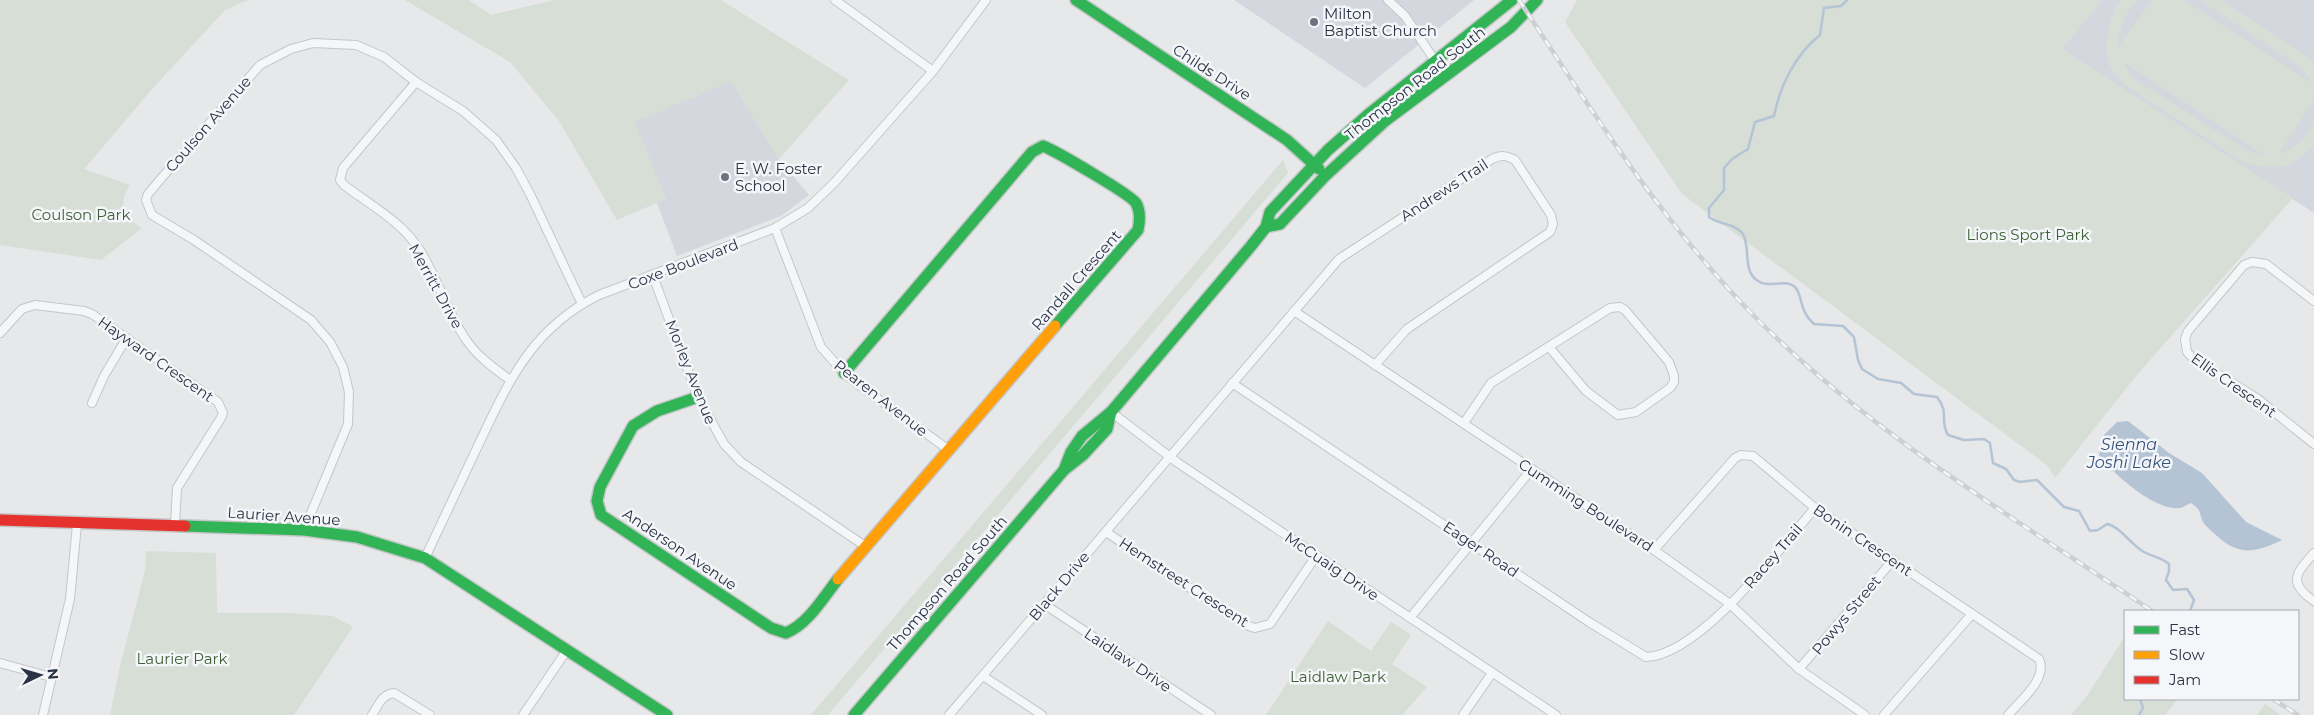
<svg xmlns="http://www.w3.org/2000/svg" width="2314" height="715" viewBox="0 0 2314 715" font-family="Montserrat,sans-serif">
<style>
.built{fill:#d4d7dd}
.green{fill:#d6ded6;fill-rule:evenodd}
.water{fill:#b4c4d5}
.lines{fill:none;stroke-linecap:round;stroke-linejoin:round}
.stream{stroke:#b4c4d5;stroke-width:2.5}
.street-casing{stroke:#c4c6c8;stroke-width:10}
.fast-casing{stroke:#c4c6c8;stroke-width:14}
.slow-casing{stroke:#c4c6c8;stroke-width:14}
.jam-casing{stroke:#c4c6c8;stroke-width:14}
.street{stroke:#f5f6f7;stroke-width:8}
.fast{stroke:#30b455;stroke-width:11}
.slow{stroke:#ff9f0a;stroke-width:11}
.jam{stroke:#e5322d;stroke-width:11}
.rail-casing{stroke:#cecfd2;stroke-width:4.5}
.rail{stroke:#f4f6f9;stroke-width:2.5;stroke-dasharray:8;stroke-linecap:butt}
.poi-dot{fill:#6c737f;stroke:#f4f6f9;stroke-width:2}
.labels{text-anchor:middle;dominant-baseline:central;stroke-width:5;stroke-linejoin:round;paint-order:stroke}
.poi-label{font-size:15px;fill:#2b3445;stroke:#f4f6f9;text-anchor:start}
.street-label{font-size:15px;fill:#2b3445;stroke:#f4f6f9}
.park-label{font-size:15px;fill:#3f6138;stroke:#f4f6f9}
.water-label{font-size:16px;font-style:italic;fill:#34527a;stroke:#f4f6f9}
</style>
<rect width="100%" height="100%" fill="#e6e8ea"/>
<g class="built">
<path d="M1234 0H1474L1365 88Z"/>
<path d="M2102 0H2314V213L2062 49Z"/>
<path d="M731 81 779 159 809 195 781 216 677 256 657 203 666 199 634 122Z"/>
</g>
<g class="green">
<path d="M0 0H248L225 10 153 88 84 169 130 185C117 204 124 218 142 228L101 260 0 245Z"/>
<path d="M405 0H469L491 15 554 0H721L849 80 779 159 731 81 635 122 666 199 617 220 559 121 510 62Z"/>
<path d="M1577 0H2102L2062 49 2293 198 2136 376 2055 478 2048 466 1682 194 1565 22Z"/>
<path d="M2121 0H2138C2125 13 2119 28 2118 47L2152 0H2184L2313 84 2301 67 2200 0H2221L2309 58 2314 64V100L2278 155C2292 150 2310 138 2314 122V145C2292 170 2269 172 2241 161L2129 88C2122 81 2113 73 2109 64 2103 48 2109 12 2121 0ZM2124 62 2264 155V156L2246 150 2136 80 2126 68Z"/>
<path d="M1283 160 1288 173 828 715H811Z"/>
<path d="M146 551 216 553 217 613H288L333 616 353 627 294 715H110L120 666 145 571Z"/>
<path d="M1328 621 1371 651 1391 622 1411 635 1392 664 1427 687 1402 715H1266Z"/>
<path d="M2125 636V699H2178L2177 700 2165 715H2071L2087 696Z"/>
<path d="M2265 704 2281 715H2257Z"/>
</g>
<path class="water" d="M2128 421 2169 453 2202 473 2246 522 2282 540C2257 552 2239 557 2217 536 2213 532 2206 527 2203 522 2198 511 2203 512 2191 503 2188 504 2184 507 2180 508 2156 512 2112 473 2099 455L2104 435 2117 422Z"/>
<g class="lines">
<g class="stream">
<path d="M1847 0 1841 6 1824 8 1820 35C1796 54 1780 85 1774 116L1755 122 1748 149 1732 159 1724 168V190L1709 208V217C1719 225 1735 223 1743 234 1751 249 1742 271 1758 281 1769 289 1784 278 1795 287 1803 295 1798 310 1814 324L1843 326 1854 337 1858 360 1862 369 1878 379 1901 383 1914 394 1937 397C1950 413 1939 420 1948 435L1964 440 1984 439 1990 443 1993 463 2006 469 2014 480 2020 482 2037 480 2064 507 2079 511 2090 531 2098 530 2107 524C2121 527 2131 545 2144 552 2153 557 2161 557 2169 564V571L2166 580 2173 590 2187 589 2194 600 2190 611"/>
<path d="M2139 715 2143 708 2140 699"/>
</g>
<g class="street-casing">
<g id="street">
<path d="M835 0 933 71"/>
<path d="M1388 0 1405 16 1446 77"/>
<path d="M416 82 343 168 340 180 344 185C370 205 401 221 419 249 438 278 447 313 467 341 478 357 495 369 510 380"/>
<path d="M775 228 821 347 844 373 863 388 949 450"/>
<path d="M653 276 698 397 724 444 741 462 865 546"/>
<path d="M2314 301 2266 264 2252 262 2244 265 2188 331 2185 339 2186 345 2187 352 2194 359 2258 399 2314 444"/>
<path d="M1294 311 1654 550 1730 604 1799 669 1865 715"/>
<path d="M0 333 22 309 35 305 84 311 92 314 218 402 223 413 221 418 177 488 175 525"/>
<path d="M1232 383 1589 622 1646 657C1700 655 1780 548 1815 508"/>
<path d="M92 403 104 376 126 339"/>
<path d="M1111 412 1178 463 1556 715"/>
<path d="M1464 423 1491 383 1610 308 1620 307 1625 310 1669 362 1674 376V382L1670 388 1636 412 1618 415 1586 391 1549 347"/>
<path d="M304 530 348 424 349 392 343 367 330 342 311 320 194 240 152 215 146 200 148 194 159 181 260 65 291 49 313 43 356 45 384 57 416 82 463 111 496 140 516 168 530 194 582 304"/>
<path d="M1106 532 1246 625 1255 628 1270 624 1316 556"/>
<path d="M1654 550 1735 458 1741 455 1753 456 1815 508 2039 659C2048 679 2020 701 2008 715"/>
<path d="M2314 553C2296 573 2287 583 2314 601"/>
<path d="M425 558C442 522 459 486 476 450 507 385 530 329 599 295L775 228 808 208 834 183 933 71 986 0"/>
<path d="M1044 604 1211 715"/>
<path d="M1410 618 1531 470"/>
<path d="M0 663 51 677"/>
<path d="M1799 669 1893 560"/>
<path d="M983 676 1042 715"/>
<path d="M43 715 70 599 77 524"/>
<path d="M372 715C378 706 382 694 394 693L430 715"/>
<path d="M523 715 567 650"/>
<path d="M949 715 1339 259 1492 159C1501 155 1506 155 1515 160L1551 215 1553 224 1550 232 1407 329 1375 365"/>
<path d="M1463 715 1492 673"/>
<path d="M1884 715 1972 614"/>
</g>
</g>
<g class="fast-casing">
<g id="fast">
<path d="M1076 0 1287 140 1319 169"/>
<path d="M1266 227 1280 224 1325 176 1385 121 1511 27 1537 0"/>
<path d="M844 373 1032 152 1043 146C1056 151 1131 195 1136 203 1141 212 1140 221 1138 230L1055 326"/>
<path d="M698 397 657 411 633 426 600 487 597 501 601 515 771 628 786 633C808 624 823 598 838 579"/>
<path d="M1064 470 1071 452 1082 436 1111 412 1251 246 1266 227 1270 212 1328 150 1370 113 1512 0"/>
<path d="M185 526 304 530 357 537 425 558 667 715"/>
<path d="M854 715 1064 470 1083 455 1107 429 1111 412"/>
</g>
</g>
<g class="slow-casing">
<path id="slow" d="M838 579 1055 326"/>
</g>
<g class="jam-casing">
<path id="jam" d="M0 520 185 526"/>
</g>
<use href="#street" class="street"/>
<use href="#fast" class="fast"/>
<use href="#slow" class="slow"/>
<use href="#jam" class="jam"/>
<g class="rail-casing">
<g id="rail">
<path d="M1519 0C1593 113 1664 226 1760 322 1876 437 2018 520 2152 611"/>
<path d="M2273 699 2298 715"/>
</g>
</g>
<use href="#rail" class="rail"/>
</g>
<g class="poi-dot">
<circle cx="1314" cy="22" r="5"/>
<circle cx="725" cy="177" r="5"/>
</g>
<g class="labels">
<g class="poi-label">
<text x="1324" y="13">Milton<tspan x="1324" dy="17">Baptist Church</tspan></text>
<text x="735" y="168">E. W. Foster<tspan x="735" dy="17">School</tspan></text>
</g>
<g class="street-label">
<text transform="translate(1212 72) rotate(33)">Childs Drive</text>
<text transform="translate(1415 83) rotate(-38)">Thompson Road South</text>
<text transform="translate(208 124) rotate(-49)">Coulson Avenue</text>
<text transform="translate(1444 190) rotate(-33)">Andrews Trail</text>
<text transform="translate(683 264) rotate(-21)">Coxe Boulevard</text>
<text transform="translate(1076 280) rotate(-49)">Randall Crescent</text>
<text transform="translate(436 286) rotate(61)">Merritt Drive</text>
<text transform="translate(156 359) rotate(35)">Hayward Crescent</text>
<text transform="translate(691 372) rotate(68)">Morley Avenue</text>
<text transform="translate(2234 385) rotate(35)">Ellis Crescent</text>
<text transform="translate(881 398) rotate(38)">Pearen Avenue</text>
<text transform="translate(1586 505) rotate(33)">Cumming Boulevard</text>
<text transform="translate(284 516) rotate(4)">Laurier Avenue</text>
<text transform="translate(1863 540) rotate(34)">Bonin Crescent</text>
<text transform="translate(680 549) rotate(34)">Anderson Avenue</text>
<text transform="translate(1481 549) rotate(34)">Eager Road</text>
<text transform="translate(1773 556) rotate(-49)">Racey Trail</text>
<text transform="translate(1332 566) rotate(34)">McCuaig Drive</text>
<text transform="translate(1184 582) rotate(33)">Hemstreet Crescent</text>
<text transform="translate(947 583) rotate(-49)">Thompson Road South</text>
<text transform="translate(1059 586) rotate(-50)">Black Drive</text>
<text transform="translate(1846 615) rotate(-50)">Powys Street</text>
<text transform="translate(1128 660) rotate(34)">Laidlaw Drive</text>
</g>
<g class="park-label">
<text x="81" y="214">Coulson Park</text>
<text x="2028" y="234">Lions Sport Park</text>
<text x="182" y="658">Laurier Park</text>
<text x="1338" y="676">Laidlaw Park</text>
</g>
<g class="water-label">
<text x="2129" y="444">Sienna<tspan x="2129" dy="18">Joshi Lake</tspan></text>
</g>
</g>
<rect x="2124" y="610" width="175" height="90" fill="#f4f6f9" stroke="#a4a8b1"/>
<rect x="2134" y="626" width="25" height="8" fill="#30b455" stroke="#a4a8b1"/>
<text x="2169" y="635" font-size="15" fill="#2b3445">Fast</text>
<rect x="2134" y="651" width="25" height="8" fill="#ff9f0a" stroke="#a4a8b1"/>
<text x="2169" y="660" font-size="15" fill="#2b3445">Slow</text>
<rect x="2134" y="676" width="25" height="8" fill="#e5322d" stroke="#a4a8b1"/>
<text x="2169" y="685" font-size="15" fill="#2b3445">Jam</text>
<g transform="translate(40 675) rotate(85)" stroke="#f4f6f9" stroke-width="4" paint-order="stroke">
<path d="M0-4L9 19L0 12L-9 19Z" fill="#2b3445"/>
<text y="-8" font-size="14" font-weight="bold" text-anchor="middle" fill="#2b3445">N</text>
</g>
</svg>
